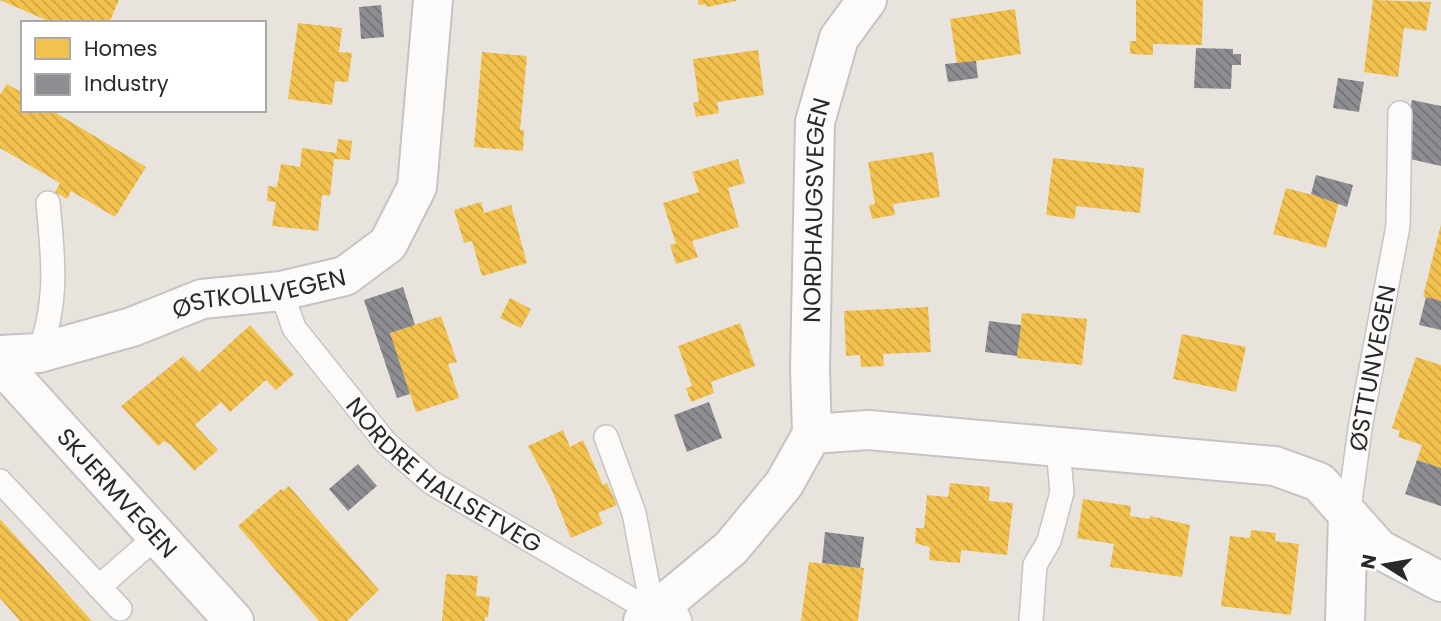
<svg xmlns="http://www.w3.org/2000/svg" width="1441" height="621" viewBox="0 0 1441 621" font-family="Poppins,sans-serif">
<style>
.homes{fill:url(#homes-back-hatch)}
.industry{fill:url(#industry-back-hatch)}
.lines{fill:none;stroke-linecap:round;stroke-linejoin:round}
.service-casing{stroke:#c5c3c3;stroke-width:26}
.minor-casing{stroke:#c5c3c3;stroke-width:42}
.service{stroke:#fcfbfa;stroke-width:23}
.minor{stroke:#fcfbfa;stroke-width:38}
.labels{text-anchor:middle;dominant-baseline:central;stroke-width:7;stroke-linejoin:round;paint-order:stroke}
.street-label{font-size:24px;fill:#292929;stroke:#fff}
</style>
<defs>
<pattern id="homes-back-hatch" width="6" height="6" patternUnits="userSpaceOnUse" patternTransform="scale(1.75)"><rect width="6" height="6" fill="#f2c14e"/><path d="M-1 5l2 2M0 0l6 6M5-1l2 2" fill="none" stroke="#d0a644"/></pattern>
<pattern id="industry-back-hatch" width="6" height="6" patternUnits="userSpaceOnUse" patternTransform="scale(1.75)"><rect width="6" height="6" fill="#8d8d92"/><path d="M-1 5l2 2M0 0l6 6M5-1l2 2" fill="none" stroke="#737377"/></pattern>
</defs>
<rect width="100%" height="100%" fill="#e8e4dd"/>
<g class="homes">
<path d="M0 0H119L109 23H53Z"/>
<path d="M698 0H736V1L707 7 706 4 699 5Z"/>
<path d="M1136 0H1203L1202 45 1153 44V55L1130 54V41H1136Z"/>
<path d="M1373 0 1431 2 1426 31 1404 28 1398 77 1364 72Z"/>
<path d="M1015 9 1021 54 957 64 950 19Z"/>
<path d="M298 23 342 28 339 52 352 53 350 68 348 82 335 81 332 105 288 99Z"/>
<path d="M758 50 764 95 717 102 719 113 696 117 693 102H699L693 59Z"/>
<path d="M482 52 527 56 520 130H524L523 151 474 147Z"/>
<path d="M7 84 23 93V110H51L146 167 115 217 71 191 67 199 55 192 60 183 0 148V95Z"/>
<path d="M338 139 352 141 350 160 334 159 330 196 322 195 318 231 272 226 276 202 267 201 268 186 277 187 281 164 300 167 302 148 336 153Z"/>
<path d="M933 152 940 197 893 204 895 215 872 219 869 205 875 204 868 162Z"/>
<path d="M1053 158 1144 168 1140 213 1076 206 1075 219 1046 215Z"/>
<path d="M738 159 745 183 728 188 739 227 692 241 698 257 676 264 670 245 676 244 663 203 699 192 692 172Z"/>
<path d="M1286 188 1339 202 1326 248 1273 234Z"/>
<path d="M481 202 484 213 511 205 527 263 482 276 472 241 464 243 454 210Z"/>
<path d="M1441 224V301L1423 297Z"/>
<path d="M510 298 531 309 521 328 500 318Z"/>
<path d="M928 307 931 352 883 354 884 366 861 367 860 355 846 356 844 311Z"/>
<path d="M1022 313 1087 319 1082 365 1017 358Z"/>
<path d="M441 316 457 362 448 364 459 398 416 412 390 333Z"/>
<path d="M740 323 755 366 711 382 714 393 691 402 686 388 692 386 678 346Z"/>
<path d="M250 325 294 374 276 390 266 380 230 412 221 402 195 425 218 450 194 471 171 445 164 441 158 446 121 406 183 356 199 372Z"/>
<path d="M1182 334 1246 347 1236 392 1173 379Z"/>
<path d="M1416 357 1441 365V468L1417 460 1422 445 1398 437 1400 431 1392 428Z"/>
<path d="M563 430 570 447 583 440 603 485 607 483 617 505 598 513 603 524 571 538 551 488 528 446Z"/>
<path d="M950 483 990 487 989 501 1013 503 1007 555 961 550 960 563 929 560 930 547 915 543 916 528H924L927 495 948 497Z"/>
<path d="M289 486 379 590 347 621H319L238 526 281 489 283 491Z"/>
<path d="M1083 499 1131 506 1130 516 1150 519V516L1190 525 1182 577 1110 567 1114 544 1077 538Z"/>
<path d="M0 519 28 550 92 621H20L0 598Z"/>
<path d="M1251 530 1276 533 1275 541 1299 544 1291 615 1221 606 1230 536 1250 538Z"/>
<path d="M809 562 864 568 858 621H801Z"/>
<path d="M446 574 478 576 476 596 490 597 488 617H485V621H442Z"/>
</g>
<g class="industry">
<path d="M381 5 384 37 361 39 359 7Z"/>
<path d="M1196 48 1233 49V54H1241V65H1232L1231 89 1194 88Z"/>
<path d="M976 61 978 78 948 82 945 64Z"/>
<path d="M1338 78 1364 82 1359 112 1333 108Z"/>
<path d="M1412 100 1441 106V166L1401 157Z"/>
<path d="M1316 175 1353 185 1347 207 1311 194Z"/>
<path d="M403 287 415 325 390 333 410 394 397 398 364 300Z"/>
<path d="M1426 297 1441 301V330L1419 325Z"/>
<path d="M989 321 1021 325 1017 356 985 352Z"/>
<path d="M709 402 722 438 687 452 674 415Z"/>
<path d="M1417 460 1441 468V506L1405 494Z"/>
<path d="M358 464 377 486 348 511 329 489Z"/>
<path d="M825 532 864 537 860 568 822 563Z"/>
</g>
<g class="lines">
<g class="service-casing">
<g id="service">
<path id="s1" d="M281 291 294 328 386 443 432 483 653 612"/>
<path d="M39 353C59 300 53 257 48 203"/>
<path d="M606 437 634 513 653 612"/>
<path d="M0 481 120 609"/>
<path id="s2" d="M1348 516 1361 422 1398 226 1400 113"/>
<path d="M99 587 157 536"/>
<path d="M670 598 680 621"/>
<path d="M1031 621 1035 565 1049 541 1062 492 1058 449"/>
</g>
</g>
<g class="minor-casing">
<g id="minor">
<path id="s3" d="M0 355 39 353 132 327 202 299 281 291 345 276 388 244 417 187 433 0"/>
<path id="s4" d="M0 363 234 621"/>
<path id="s5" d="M812 434 810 369 815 122 839 38 867 0"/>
<path d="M643 621 731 548 784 484 812 434 868 430 1275 466 1319 482 1379 549 1441 582"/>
<path d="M1345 621 1348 516"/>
</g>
</g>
<use href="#service" class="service"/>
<use href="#minor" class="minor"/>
</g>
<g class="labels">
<g class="street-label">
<text stroke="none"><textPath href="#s5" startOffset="224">NORDHAUGSVEGEN</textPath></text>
<text stroke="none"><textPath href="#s3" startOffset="268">ØSTKOLLVEGEN</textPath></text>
<text stroke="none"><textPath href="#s2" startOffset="150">ØSTTUNVEGEN</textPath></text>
<text stroke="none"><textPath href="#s1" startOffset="252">NORDRE HALLSETVEG</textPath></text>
<text stroke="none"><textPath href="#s4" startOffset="175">SKJERMVEGEN</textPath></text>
</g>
</g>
<rect x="21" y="21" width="245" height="91" fill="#ffffff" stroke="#a9a9a9" stroke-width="2"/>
<rect x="35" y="38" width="35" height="21" fill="#f2c14e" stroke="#a9a9a9" stroke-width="2"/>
<text x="84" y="56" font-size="21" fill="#292929">Homes</text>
<rect x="35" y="74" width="35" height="21" fill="#8d8d92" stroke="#a9a9a9" stroke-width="2"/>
<text x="84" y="91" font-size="21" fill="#292929">Industry</text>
<g transform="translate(1385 565) rotate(281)" stroke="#ffffff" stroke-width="5" paint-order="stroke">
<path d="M0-5L12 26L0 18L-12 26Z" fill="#292929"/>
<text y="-10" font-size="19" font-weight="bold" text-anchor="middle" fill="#292929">N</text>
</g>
</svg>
